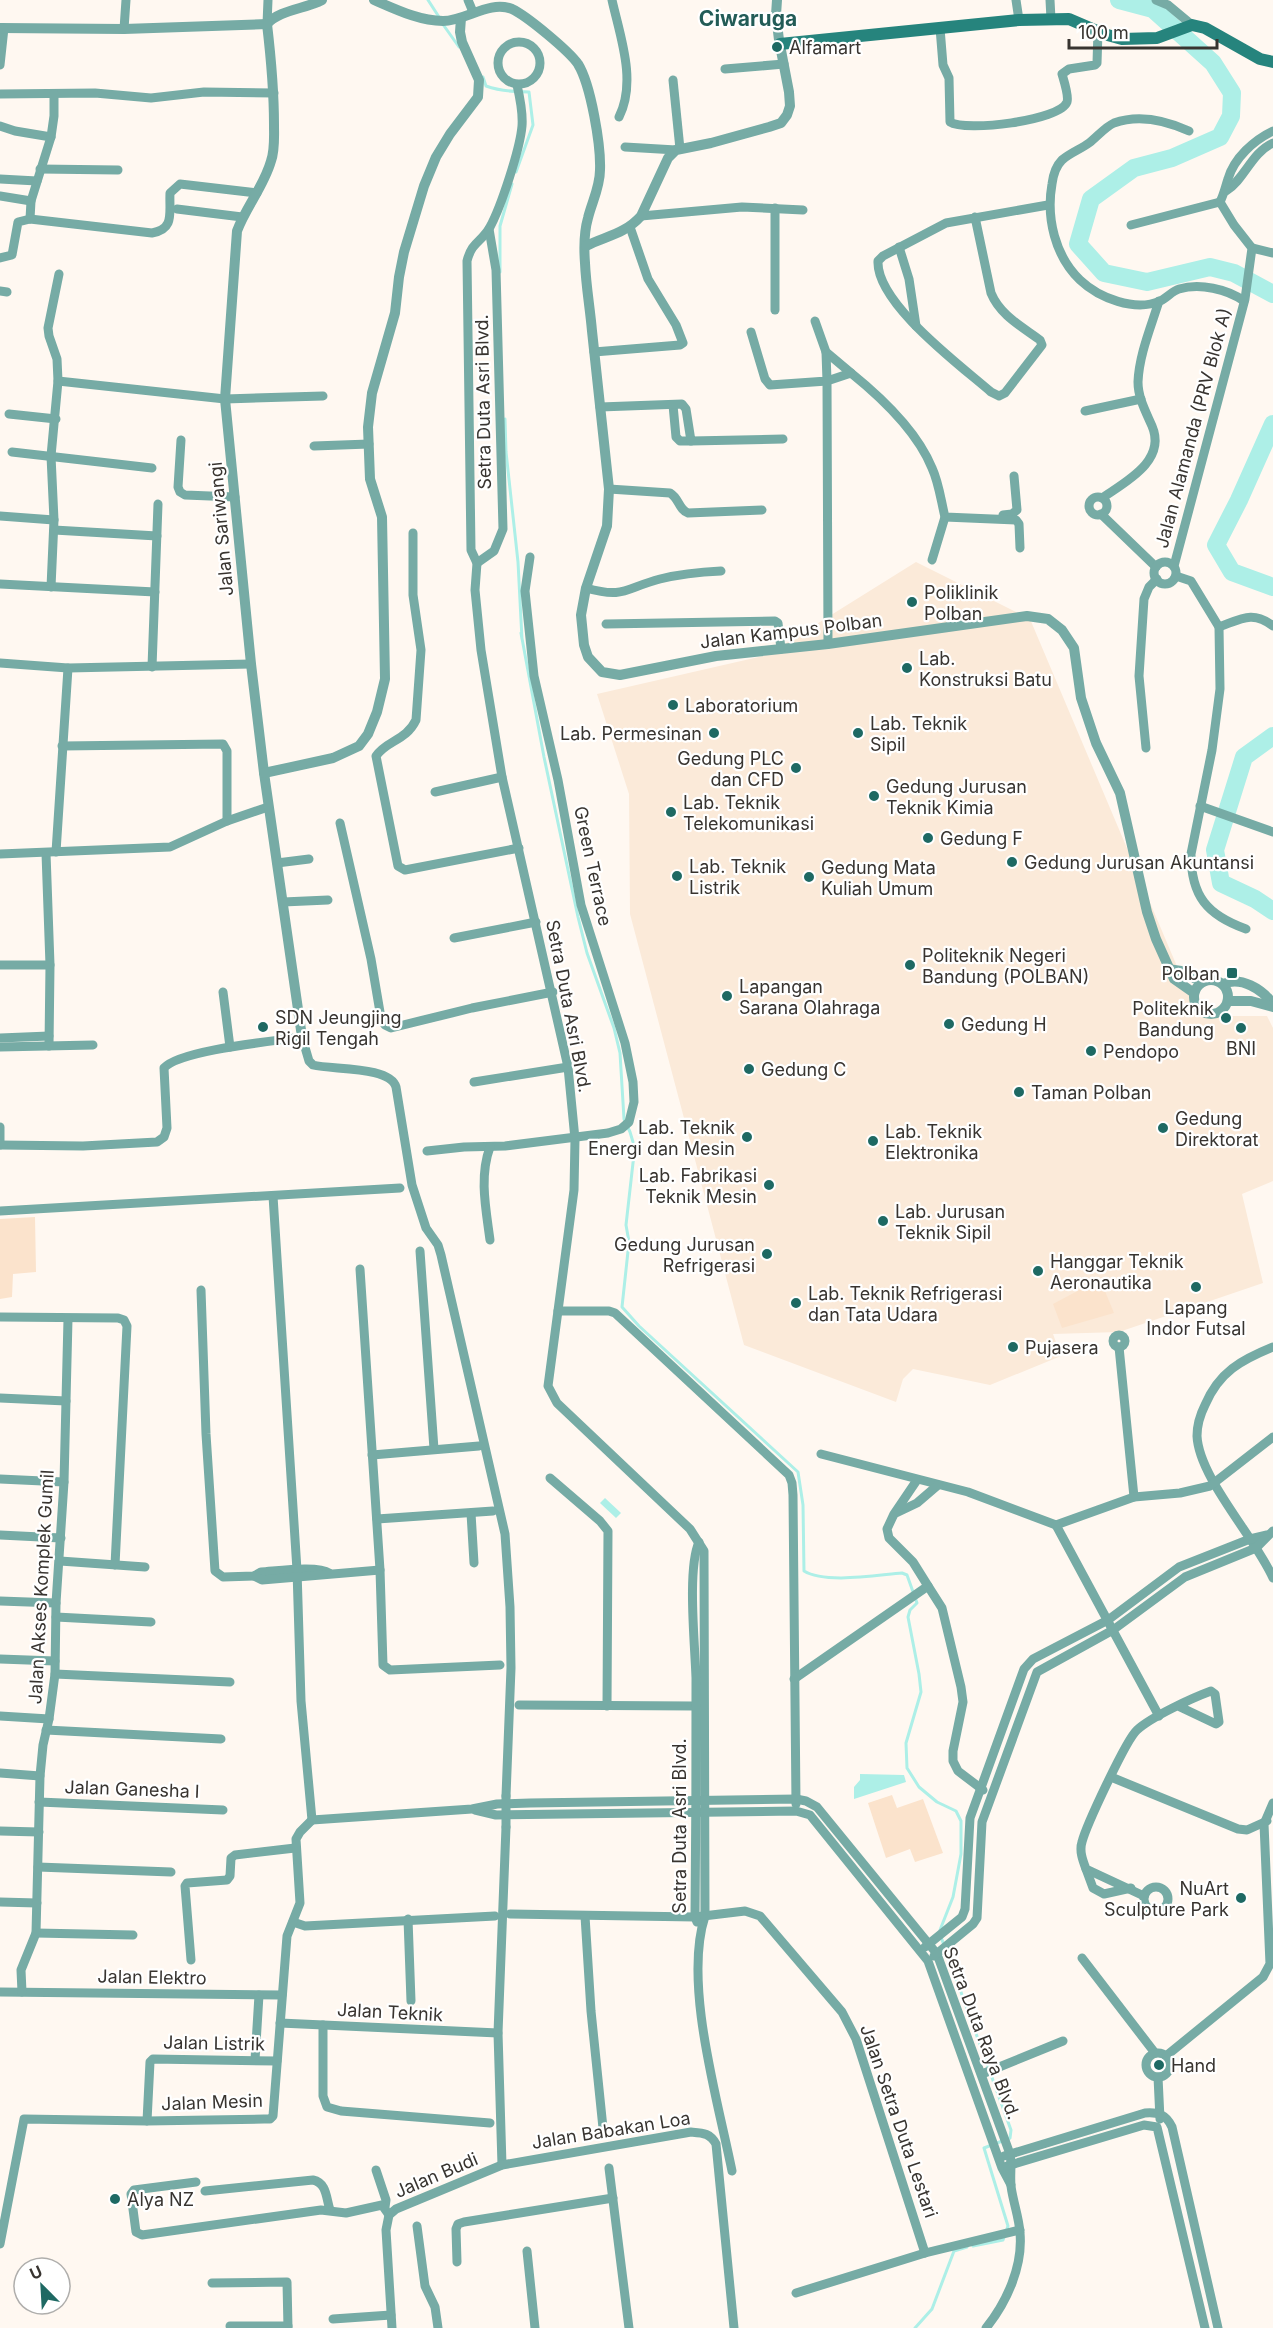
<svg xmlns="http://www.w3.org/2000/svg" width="1273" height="2328" viewBox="0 0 1273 2328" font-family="Inter,sans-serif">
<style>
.built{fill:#fbead9}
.green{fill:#fbe3cc}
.water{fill:#adefe7}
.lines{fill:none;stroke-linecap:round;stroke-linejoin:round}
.stream{stroke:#adefe7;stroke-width:3}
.river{stroke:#adefe7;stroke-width:18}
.minor{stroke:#76aba5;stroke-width:9}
.tertiary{stroke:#76aba5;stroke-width:10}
.secondary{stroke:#26847d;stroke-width:12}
.minor-bridge{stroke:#76aba5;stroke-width:9}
.poi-dot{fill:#1e6963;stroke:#fff;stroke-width:2}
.labels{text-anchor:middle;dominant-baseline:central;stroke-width:4.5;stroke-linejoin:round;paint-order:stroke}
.poi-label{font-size:18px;fill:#383430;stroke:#fff;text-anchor:start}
.street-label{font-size:18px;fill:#383430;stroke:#fff}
.quarter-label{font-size:21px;font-weight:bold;fill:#235c57;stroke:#fff}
</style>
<rect width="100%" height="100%" fill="#fff8f1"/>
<path class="built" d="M916 562 1030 619 1198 1016H1267L1273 1028V1181L1242 1194 1263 1283 1119 1332 1053 1334 1061 1356 990 1385 913 1369 903 1379 896 1402 744 1345 630 914 629 794 597 694 767 655Z"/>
<g class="green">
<path d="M35 1217 36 1272 13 1274 12 1297 0 1299V1219Z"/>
<path d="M1100 1279 1114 1313 1062 1328 1053 1304Z"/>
<path d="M892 1795 897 1808 923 1799 943 1853 915 1862 910 1849 886 1858 868 1803Z"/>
</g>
<g class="water">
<path d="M605 1498 621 1513 616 1518 600 1503Z"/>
<path d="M860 1774 904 1775 906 1782 854 1799V1787L860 1780Z"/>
</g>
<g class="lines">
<g class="stream">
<path d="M428 0 439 17"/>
<path d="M442 23 459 47"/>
<path d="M483 77 486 86C500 91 513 92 529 92L533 125 516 172"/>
<path d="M500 272V226L512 184"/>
<path d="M505 419 506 452 518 562 522 639 521 633 544 757 578 917 587 953 614 1028 620 1053 624 1119 630 1132 633 1142 634 1154 626 1225 629 1242 622 1307 639 1326 798 1472 803 1505 804 1571C825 1584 877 1575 902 1573L907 1575 917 1603 910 1610 908 1617 919 1674 921 1692 906 1743 907 1768 919 1787 937 1802 956 1811 961 1821V1854L953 1897 940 1930"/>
<path d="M941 1937 1011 2130 1010 2138 984 2148 1008 2226 1003 2240 973 2246"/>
<path d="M915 2328 932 2309 954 2251 967 2247"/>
</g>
<g class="river">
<path d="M1119 0 1153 9 1213 63 1232 93 1231 116 1220 137 1172 158 1134 168 1091 199 1078 244 1104 273 1147 282 1210 267 1234 273 1273 294"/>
<path d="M1273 424 1239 500 1216 545 1232 572 1273 587"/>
<path d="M1273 736 1244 757 1215 850 1221 883 1255 899 1273 911"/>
</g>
<g class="minor">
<path d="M468 0 473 12"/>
<path d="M612 0C620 36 637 81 619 117"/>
<path d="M1016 0 1019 20"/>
<path d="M1050 0 1051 19"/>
<path d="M1156 0 1168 5 1192 25"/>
<path d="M267 24 268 0"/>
<path d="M940 28 943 65 949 78 950 122C965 132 1060 121 1067 102 1069 96 1064 81 1062 74L1069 69 1095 65 1097 63 1098 31"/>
<path d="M124 29 126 0"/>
<circle cx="519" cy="63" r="21"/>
<path d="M0 65 4 28"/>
<path d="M725 69 784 64"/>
<path d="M673 80 680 149"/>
<path d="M517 85C520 98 523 113 522 126 520 149 501 207 490 227 482 242 472 241 467 261L471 550 477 563 475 590 481 650 502 777 568 1067 575 1139 574 1190 548 1386 557 1403 690 1529 704 1551 705 1916C683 1983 718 2101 732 2171"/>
<path d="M0 94 95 93 151 98 204 92 274 93"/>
<path d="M0 126 15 131 51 137 31 201 30 219"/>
<path d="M1189 131C1167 121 1139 114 1114 123 1105 127 1097 137 1089 143 1081 149 1070 153 1062 160 1056 166 1053 176 1052 184 1046 218 1055 256 1080 280 1099 298 1135 312 1160 301 1167 298 1172 291 1179 289 1200 283 1227 289 1244 301"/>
<path d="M51 137 54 116V94"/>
<path d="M625 147 676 150"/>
<path d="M40 169 118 170"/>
<path d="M0 179 37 181"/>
<path d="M1226 191C1245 179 1251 153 1273 143"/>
<path d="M0 196 31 201"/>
<path d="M177 209 242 217"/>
<path d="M641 216 742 207 803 210"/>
<path d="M975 217 991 293C1000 315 1021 326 1040 340L1042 345 1005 393 999 396 991 392C960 365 876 303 878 261L883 256 946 223 1048 205"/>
<path d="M1131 225 1220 202"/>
<path d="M899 247 909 279 916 326"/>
<path d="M1252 248 1273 253"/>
<path d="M0 258 12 255 18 222 30 219 152 233C175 229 169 213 170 193L180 184 257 193"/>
<path d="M0 291 7 292"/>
<path d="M775 310V208"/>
<path d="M815 321 826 352 851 373"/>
<path d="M751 332 765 379 770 385 827 381 826 352"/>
<path d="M594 352 680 345 683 343 676 325 648 279 630 227"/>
<path d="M58 381 225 399 323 396"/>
<path d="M673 405 676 437 680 441H691"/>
<path d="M600 407 682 404 686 409 691 441 783 439"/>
<path d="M1085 411 1141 399"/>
<path d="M9 414 56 419"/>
<path d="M181 440 178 487 180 492 185 495 235 497"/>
<path d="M314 446 369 444"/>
<path d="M12 452 152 468"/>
<path d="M609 489 670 493C679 498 679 510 688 513L762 510"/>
<circle cx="1098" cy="506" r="9"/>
<path d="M1102 498C1125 482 1167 461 1152 426 1146 412 1138 398 1138 382 1139 355 1151 327 1159 301"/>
<path d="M1101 514 1156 567"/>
<path d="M1003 515 1012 514 1017 510 1014 476"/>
<path d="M0 516 54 520"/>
<path d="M54 530 157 536"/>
<path d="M413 533V595L421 650 416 720C406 741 387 740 376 756L398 866 405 870 519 848"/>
<path d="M932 560 945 517"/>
<circle cx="1165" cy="573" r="11"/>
<path d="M477 563 494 551 503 529 496 270 489 229"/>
<path d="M1174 566 1245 299 1252 248 1234 225 1220 202C1224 194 1225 188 1228 179 1234 158 1254 140 1273 131"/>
<path d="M1176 576 1191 581 1219 627 1220 689 1212 750 1191 854C1191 896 1207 915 1246 929"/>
<path d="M0 584 155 592"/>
<path d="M51 587 54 520 51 456 58 381 57 359 49 336 48 328 59 274"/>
<path d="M586 588C625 599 625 588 660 579 680 574 700 572 721 571"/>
<path d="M606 624 775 621 778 623 781 649"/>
<path d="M1219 627C1241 619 1253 610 1273 626"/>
<path d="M828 644 827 381 851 373C882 398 917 431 932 468 939 483 941 501 945 517L1016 520 1019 524 1020 548"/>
<path d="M0 663 68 668 251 664"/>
<path d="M152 667 158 504"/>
<path d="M62 746 223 744 227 751V821"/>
<path d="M1146 748 1139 676 1144 599 1149 587 1157 579"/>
<path d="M435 792 502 777"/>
<path d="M1200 806 1273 832"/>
<path d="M340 823 371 959 381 1018 385 1025 391 1028 472 1008 553 992"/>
<path d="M56 852 68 668"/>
<path d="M46 853 50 965 49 1046"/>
<path d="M0 854 170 847 227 821 268 807"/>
<path d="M277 863 309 859"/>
<path d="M283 902 328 900"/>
<path d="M454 938 536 922"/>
<path d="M0 965H50"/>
<path d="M223 992 230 1047"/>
<path d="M0 1038 49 1036"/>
<path d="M0 1047 93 1045"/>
<path d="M474 1082 568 1067"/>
<path d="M0 1127V1145"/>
<path d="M0 1145 83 1146 157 1142 164 1137 167 1128 164 1068C179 1050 275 1041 302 1037L309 1061 313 1065C333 1070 390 1066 396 1087L412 1185 426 1228 438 1245 441 1255 505 1534 510 1607 511 1668 506 1796"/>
<path d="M427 1151 464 1147 505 1146 608 1133 621 1129 629 1122 634 1102 633 1082 625 1043 581 905 558 780 534 676 525 591 530 557"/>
<path d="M273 1196 297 1570 301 1701 312 1820"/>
<path d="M0 1211 400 1188"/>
<path d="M490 1240C486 1209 479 1177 490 1147"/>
<path d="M420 1251 434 1449"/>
<path d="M360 1269 380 1570 383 1665 390 1670 500 1665"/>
<path d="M201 1290 206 1434 215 1571 223 1577 254 1576 261 1572C277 1571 318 1565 329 1573"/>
<path d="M558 1311H609L615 1313 789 1475 792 1483 793 1495 796 1804"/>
<path d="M0 1317 118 1318 124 1320 127 1326 115 1565"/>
<circle cx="1119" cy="1341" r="6"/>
<path d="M1119 1347 1134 1497"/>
<path d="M1273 1347C1241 1360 1219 1372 1205 1405 1201 1413 1197 1426 1197 1436 1199 1478 1255 1537 1273 1578"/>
<path d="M0 1398 66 1401"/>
<path d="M821 1454 968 1492 1056 1525 1134 1497 1180 1493 1210 1486 1273 1437"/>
<path d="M372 1455 479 1446"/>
<path d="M550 1478 600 1521 608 1531 607 1706"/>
<path d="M0 1479 64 1482"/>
<path d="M471 1513 474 1563"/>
<path d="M896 1513 917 1503 938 1485"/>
<path d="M377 1519 493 1511"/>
<path d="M1056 1525 1159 1716"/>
<path d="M0 1535 61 1538"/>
<path d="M60 1561 145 1567"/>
<path d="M254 1576 262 1580 380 1570"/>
<path d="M928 1586 942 1608 961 1687 963 1702 953 1751V1761L958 1771 983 1790"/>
<path d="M0 1601 56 1603"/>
<path d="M56 1617 151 1622"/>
<path d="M0 1659 55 1661"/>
<path d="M55 1674 230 1682"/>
<path d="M794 1679 928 1586 913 1562 889 1538 887 1529 894 1514 917 1480"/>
<path d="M519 1705 695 1706"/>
<path d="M0 1716 49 1719"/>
<path d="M46 1730 221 1739"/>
<path d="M0 1773 40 1776"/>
<path d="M1111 1777 1238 1829 1247 1830 1267 1821"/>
<path d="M39 1802 223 1810"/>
<path d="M475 1810 496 1815 796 1811 810 1815 928 1961 1002 2168 1011 2185"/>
<path d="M312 1820 472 1809 497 1804 530 1803 796 1799 806 1801 817 1807 937 1954 1010 2154C1012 2165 1010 2175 1011 2186 1013 2202 1019 2217 1020 2233 1023 2266 1007 2302 986 2328"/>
<path d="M0 1831 39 1832"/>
<path d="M38 1867 171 1872"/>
<path d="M1086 1869 1093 1888 1104 1894 1131 1888"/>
<circle cx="1156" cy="1899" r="12"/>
<path d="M1144 1896 1086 1869C1083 1861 1079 1851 1082 1842 1086 1826 1126 1740 1137 1730 1151 1717 1192 1698 1211 1691L1215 1694 1219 1722 1216 1724 1178 1706"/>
<path d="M0 1902 37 1903"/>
<path d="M510 1914 695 1917 745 1911 760 1916 842 2012 856 2039 925 2253"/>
<path d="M585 1916 591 2011 603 2128"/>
<path d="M408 1919 411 2001"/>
<path d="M293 1922 305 1926 495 1916"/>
<path d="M697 1922 695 1917C696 1837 696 1758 696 1678 695 1645 687 1569 699 1542"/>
<path d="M36 1933 133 1935"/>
<path d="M925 1947 962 1917 965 1909 970 1818 1024 1669 1033 1659 1108 1620 1179 1567 1250 1539 1267 1535"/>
<path d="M934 1956 973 1924 977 1918 982 1822 1037 1672 1113 1630 1185 1577 1256 1548 1273 1531"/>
<path d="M1082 1958 1155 2053"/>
<path d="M191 1960 185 1886 187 1883 227 1880 230 1876 231 1858 235 1855 295 1848"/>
<path d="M0 1992 282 1995"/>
<path d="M22 1992 21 1970 36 1933 40 1776 43 1745 49 1719 55 1674 56 1603 64 1482 68 1319"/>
<path d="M280 2023 498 2033"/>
<path d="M323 2025V2096L327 2107 341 2111 490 2123"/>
<circle cx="1158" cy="2065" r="12"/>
<path d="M1166 2056 1263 1977 1270 1964 1264 1824 1273 1803"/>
<path d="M255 2060 259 1995"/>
<path d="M982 2074 1063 2041"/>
<path d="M1158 2077 1160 2119"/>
<path d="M147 2121 150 2062 153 2059 277 2061"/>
<path d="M1004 2156 1145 2113C1158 2112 1166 2114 1172 2127L1218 2328"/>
<path d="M502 2165 498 2033 506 1827"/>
<path d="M1007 2166 1144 2125 1157 2127 1205 2328"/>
<path d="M609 2168 629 2328"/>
<path d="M376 2170 386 2200 385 2207"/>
<path d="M196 2182 134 2190 131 2194 136 2232 142 2235 321 2210 346 2213 382 2205 389 2215"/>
<path d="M205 2191 313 2180C327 2183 326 2198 330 2210"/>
<path d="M417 2226 425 2286 435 2307 438 2328"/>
<path d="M0 2244 24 2119 147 2121 264 2119H270L273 2116 287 1936 300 1903 296 1839 300 1832 312 1820"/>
<path d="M527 2251 535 2328"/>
<path d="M457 2262 456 2229 458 2224 464 2222 613 2198"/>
<path d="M212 2283 287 2282 288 2328"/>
<path d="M796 2293 925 2253 1020 2230"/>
<path d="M333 2319 391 2315"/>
<path d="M230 2326H288"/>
<path d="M392 2328 386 2230 389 2215 396 2209 502 2165 691 2132C703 2133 710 2133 716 2144L734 2328"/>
</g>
<g class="tertiary">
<path d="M374 0C395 9 419 21 443 21 466 21 489 0 512 9 527 16 569 51 578 64 591 85 601 146 600 170 600 187 592 202 588 218 584 232 584 250 585 263 586 286 590 308 592 331 598 384 603 436 609 489L607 526 586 588 581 615 584 645 588 657 602 672 620 675 716 656 828 644 1027 616 1048 619 1062 630 1074 648 1081 698 1096 743 1120 793 1147 912 1156 939 1174 979 1194 993"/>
<path d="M267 24C271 58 274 91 274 125 274 137 275 150 271 161 264 186 246 207 237 231L225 399 251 664 264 773 302 1037"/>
<path d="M267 24C279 10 305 9 322 0"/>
<path d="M0 28 124 29 267 24"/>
<path d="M586 246C606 236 625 234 641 216L668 158 676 150 711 143 769 127 781 123 787 115 790 106 789 92 779 40 776 15 777 0"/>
<path d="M264 773 333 758 359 746 368 734 377 712 385 679 382 517 370 479 368 427 372 393 395 313 399 277 404 252 424 186 436 157 450 134 478 97 479 80 462 42 460 32 461 18"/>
<path d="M1168 969 1181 971 1202 982"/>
<circle cx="1211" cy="997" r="17"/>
<path d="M1223 984C1241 976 1262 989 1273 1004"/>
<path d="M1228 1001H1251L1273 1007"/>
</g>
<path class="secondary" d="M780 44 1019 20 1069 19 1104 34 1122 39 1157 38 1192 25 1205 28 1260 59 1273 62"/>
<path class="minor-bridge" d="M506 1796V1827"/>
</g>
<g class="poi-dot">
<circle cx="777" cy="47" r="6"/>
<circle cx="912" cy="602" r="6"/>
<circle cx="907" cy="668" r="6"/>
<circle cx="673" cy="705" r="6"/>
<circle cx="714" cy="733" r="6"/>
<circle cx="858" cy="733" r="6"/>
<circle cx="796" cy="768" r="6"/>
<circle cx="874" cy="796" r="6"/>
<circle cx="671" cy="812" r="6"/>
<circle cx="928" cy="838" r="6"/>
<circle cx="1012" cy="862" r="6"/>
<circle cx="677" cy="876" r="6"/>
<circle cx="809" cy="877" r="6"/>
<circle cx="910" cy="965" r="6"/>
<rect x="1226" y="967" width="12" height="12" rx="3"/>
<circle cx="727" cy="996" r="6"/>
<circle cx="1226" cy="1018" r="6"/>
<circle cx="949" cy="1024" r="6"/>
<circle cx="263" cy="1027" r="6"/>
<circle cx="1241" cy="1028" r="6"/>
<circle cx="1091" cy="1051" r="6"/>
<circle cx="749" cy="1069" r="6"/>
<circle cx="1019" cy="1092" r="6"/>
<circle cx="1163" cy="1128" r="6"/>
<circle cx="747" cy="1137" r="6"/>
<circle cx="873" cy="1141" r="6"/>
<circle cx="769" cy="1185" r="6"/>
<circle cx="883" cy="1221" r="6"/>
<circle cx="767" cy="1254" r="6"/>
<circle cx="1038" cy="1271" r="6"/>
<circle cx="1196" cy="1287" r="6"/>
<circle cx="796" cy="1303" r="6"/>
<circle cx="1013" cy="1347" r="6"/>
<circle cx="1241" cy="1898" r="6"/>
<circle cx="1159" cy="2065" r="6"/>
<circle cx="115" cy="2199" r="6"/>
</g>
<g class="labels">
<g class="poi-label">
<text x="789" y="47">Alfamart</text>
<text x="924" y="592">Poliklinik<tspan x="924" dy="21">Polban</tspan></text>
<text x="919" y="658">Lab.<tspan x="919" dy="21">Konstruksi Batu</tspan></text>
<text x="685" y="705">Laboratorium</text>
<text x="870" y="723">Lab. Teknik<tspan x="870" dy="21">Sipil</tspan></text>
<text x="702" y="733" text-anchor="end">Lab. Permesinan</text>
<text x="784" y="758" text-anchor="end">Gedung PLC<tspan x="784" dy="21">dan CFD</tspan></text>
<text x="886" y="786">Gedung Jurusan<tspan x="886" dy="21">Teknik Kimia</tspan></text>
<text x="683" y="802">Lab. Teknik<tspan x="683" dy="21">Telekomunikasi</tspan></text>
<text x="940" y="838">Gedung F</text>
<text x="1024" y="862">Gedung Jurusan Akuntansi</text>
<text x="689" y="866">Lab. Teknik<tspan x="689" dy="21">Listrik</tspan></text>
<text x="821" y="867">Gedung Mata<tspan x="821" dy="21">Kuliah Umum</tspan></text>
<text x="922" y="955">Politeknik Negeri<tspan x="922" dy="21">Bandung (POLBAN)</tspan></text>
<text x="1220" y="973" text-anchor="end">Polban</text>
<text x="739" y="986">Lapangan<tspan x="739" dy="21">Sarana Olahraga</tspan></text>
<text x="1214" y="1008" text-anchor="end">Politeknik<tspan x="1214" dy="21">Bandung</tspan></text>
<text x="275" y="1017">SDN Jeungjing<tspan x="275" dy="21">Rigil Tengah</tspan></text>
<text x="961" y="1024">Gedung H</text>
<text x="1241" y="1048" text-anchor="middle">BNI</text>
<text x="1103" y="1051">Pendopo</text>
<text x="761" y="1069">Gedung C</text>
<text x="1031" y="1092">Taman Polban</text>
<text x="1175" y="1118">Gedung<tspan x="1175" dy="21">Direktorat</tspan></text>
<text x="735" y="1127" text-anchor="end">Lab. Teknik<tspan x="735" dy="21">Energi dan Mesin</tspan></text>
<text x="885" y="1131">Lab. Teknik<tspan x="885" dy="21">Elektronika</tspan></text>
<text x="757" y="1175" text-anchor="end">Lab. Fabrikasi<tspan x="757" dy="21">Teknik Mesin</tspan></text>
<text x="895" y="1211">Lab. Jurusan<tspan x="895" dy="21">Teknik Sipil</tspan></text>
<text x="755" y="1244" text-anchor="end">Gedung Jurusan<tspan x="755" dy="21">Refrigerasi</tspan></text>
<text x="1050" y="1261">Hanggar Teknik<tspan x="1050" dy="21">Aeronautika</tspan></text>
<text x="808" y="1293">Lab. Teknik Refrigerasi<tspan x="808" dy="21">dan Tata Udara</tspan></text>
<text x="1196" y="1307" text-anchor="middle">Lapang<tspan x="1196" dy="21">Indor Futsal</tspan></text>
<text x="1025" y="1347">Pujasera</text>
<text x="1229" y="1888" text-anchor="end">NuArt<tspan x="1229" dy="21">Sculpture Park</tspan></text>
<text x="1171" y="2065">Hand</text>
<text x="127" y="2199">Alya NZ</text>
</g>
<g class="street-label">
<text transform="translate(483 402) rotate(-91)">Setra Duta Asri Blvd.</text>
<text transform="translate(1193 428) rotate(-75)">Jalan Alamanda (PRV Blok A)</text>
<text transform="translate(221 529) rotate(-95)">Jalan Sariwangi</text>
<text transform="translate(791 631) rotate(-7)">Jalan Kampus Polban</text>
<text transform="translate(593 866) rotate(78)">Green Terrace</text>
<text transform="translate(569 1006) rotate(79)">Setra Duta Asri Blvd.</text>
<text transform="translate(41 1587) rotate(-87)">Jalan Akses Komplek Gumil</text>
<text transform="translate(132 1789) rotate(2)">Jalan Ganesha I</text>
<text transform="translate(679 1826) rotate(-90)">Setra Duta Asri Blvd.</text>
<text transform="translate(152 1977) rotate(1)">Jalan Elektro</text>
<text transform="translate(390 2012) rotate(3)">Jalan Teknik</text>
<text transform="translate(982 2033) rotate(69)">Setra Duta Raya Blvd.</text>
<text transform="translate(214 2043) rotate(1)">Jalan Listrik</text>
<text transform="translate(212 2102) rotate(-2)">Jalan Mesin</text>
<text transform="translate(899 2121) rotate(71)">Jalan Setra Duta Lestari</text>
<text transform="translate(611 2130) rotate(-9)">Jalan Babakan Loa</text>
<text transform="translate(436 2175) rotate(-23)">Jalan Budi</text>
</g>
<g class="quarter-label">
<text x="748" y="18">Ciwaruga</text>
</g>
</g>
<g transform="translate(42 2286) rotate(336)"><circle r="28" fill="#ffffff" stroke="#afaeac" stroke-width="1.5"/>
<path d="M0-4.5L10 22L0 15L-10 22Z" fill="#1e6963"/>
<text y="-9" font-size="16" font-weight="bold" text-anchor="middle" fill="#383430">U</text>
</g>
<path d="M1069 39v9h148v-9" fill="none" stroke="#383430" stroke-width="3"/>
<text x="1078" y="39" font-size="18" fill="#383430" stroke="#ffffff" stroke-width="4.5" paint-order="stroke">100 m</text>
</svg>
